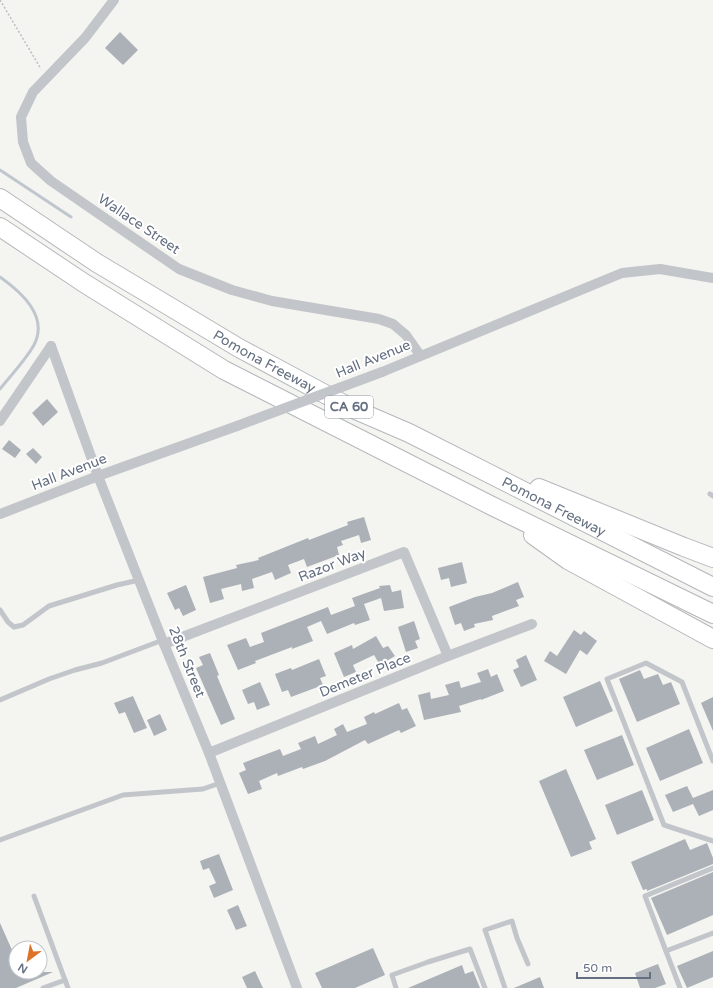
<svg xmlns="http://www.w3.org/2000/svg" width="713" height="988" viewBox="0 0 713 988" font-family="'Varela Round',sans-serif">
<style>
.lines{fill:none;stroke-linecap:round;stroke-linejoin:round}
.stream{stroke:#bfc6cd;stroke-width:3}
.building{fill:#abb1b7}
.highway-casing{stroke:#b5b7bb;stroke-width:20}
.path{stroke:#bcbdc0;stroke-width:1.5;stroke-dasharray:2 2;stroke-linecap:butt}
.lane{stroke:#c2c5c9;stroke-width:5}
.street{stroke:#c2c5c9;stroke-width:10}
.highway{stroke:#fff;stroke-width:18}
.street-bridge{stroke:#c2c5c9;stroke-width:10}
.labels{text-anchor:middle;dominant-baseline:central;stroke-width:4;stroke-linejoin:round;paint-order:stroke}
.shield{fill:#fff;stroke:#929aa7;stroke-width:1}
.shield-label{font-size:13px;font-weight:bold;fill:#646f81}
.street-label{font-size:14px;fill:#646f81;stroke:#fff}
</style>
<rect width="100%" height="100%" fill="#f4f4f1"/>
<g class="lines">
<g class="stream">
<path d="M0 170 71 217"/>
<path d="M0 277C21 292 49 316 34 345 25 361 11 375 0 389"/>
</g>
</g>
<g class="building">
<path d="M120 32 138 50 123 65 105 48Z"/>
<path d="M47 399 58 412 43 426 32 413Z"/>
<path d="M9 440 21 450 15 458 2 449Z"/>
<path d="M33 448 42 457 36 464 26 454Z"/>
<path d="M364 517 371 540 361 543 359 535 341 541 343 545 337 547 339 555 307 567 304 559 288 565 291 573 275 580 272 572 252 579 254 588 242 591 241 584 221 589 224 599 210 603 203 577 237 568 236 565 259 560 258 558 308 538 309 540 348 525 347 522Z"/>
<path d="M462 562 467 583 451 587 449 578 441 580 438 568Z"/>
<path d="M518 582 524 597 516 600 519 606 492 616 493 620 474 624 475 627 464 631 461 623 455 625 449 607 475 597 492 593Z"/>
<path d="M186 585 196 610 183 616 179 608 175 610 167 593Z"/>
<path d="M390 585 392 592 401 590 404 608 384 611 381 598 364 604 370 620 355 625 354 623 327 634 321 621 307 627 313 641 292 649V647L255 661 256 663 238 670 227 645 246 638 250 647 264 642 261 633 328 607 331 615 355 606 352 598 380 588 379 586Z"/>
<path d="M414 621 420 639 415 641 418 648 406 652 398 627Z"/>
<path d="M574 630 581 635 584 631 597 641 587 655 580 650 566 674 544 661 550 651 557 656Z"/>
<path d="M376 636 383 648 388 646 395 656 380 665 374 655 353 665 356 672 344 677 334 653 352 645 353 649Z"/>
<path d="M210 653 219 675 217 676 235 719 221 725 196 668 203 665 199 657Z"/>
<path d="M526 655 537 680 521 687 513 670 519 667 516 660Z"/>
<path d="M319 659 326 676 320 678 323 685 291 697 288 690 282 692 275 674 291 668 292 670Z"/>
<path d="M488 669 491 677 497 674 504 691 481 700V699L459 706 461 712 424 720 418 695 430 692 431 699 449 695 445 685 459 681 461 688 481 682 477 673Z"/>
<path d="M640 670 644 679 658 674 663 685 671 682 680 704 637 722 619 679Z"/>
<path d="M600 681 613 711 576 727 563 697Z"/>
<path d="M260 682 270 705 257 710 254 702 248 704 242 690Z"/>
<path d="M133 696 147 728 134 733 125 712 119 714 114 703Z"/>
<path d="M713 697V731L701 703Z"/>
<path d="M399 703 402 710 407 708 416 726 401 733 399 730 368 744 365 740 325 761 303 769 302 767 278 776 277 773 259 781 262 789 248 794 239 773 246 770 243 763 280 749 283 756 301 749 298 743 315 736 318 744 337 735 334 729 343 724 347 732 367 724 364 717 374 712 375 714Z"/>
<path d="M160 714 167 730 154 736 147 720Z"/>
<path d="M689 729 703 763 660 781 646 748Z"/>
<path d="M622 735 634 765 597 780 584 750Z"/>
<path d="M566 769 596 839 589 842 592 849 571 857 539 781Z"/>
<path d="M687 786 693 798 713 790V810L699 816 693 804 673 812 665 795Z"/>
<path d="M642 790 654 820 617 835 605 805Z"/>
<path d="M685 839 690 850 707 843 713 858V864L647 891V889L643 890 631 862Z"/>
<path d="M219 854 233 890 214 898 209 886 216 883 209 868 203 870 200 861Z"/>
<path d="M713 872V915L667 935 651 898Z"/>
<path d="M238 905 247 926 236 930 227 910Z"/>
<path d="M0 923 12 950 16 949V972H53L16 988H0Z"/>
<path d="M373 948 385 975 355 988H322L315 973Z"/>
<path d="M713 951V977L687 988 677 966Z"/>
<path d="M658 964 666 984 655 988H640L635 973Z"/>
<path d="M462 965 465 974 473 971 480 988H408Z"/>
<path d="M255 971 263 988H247L242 977Z"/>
<path d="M540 977 544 988H514Z"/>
</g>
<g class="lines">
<g class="highway-casing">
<g id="highway">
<path id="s1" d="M0 198 97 263 239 348 351 408 409 433 713 587"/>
<path d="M0 227 84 283 224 370 490 505 713 614"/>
<path d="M539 488 684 547 713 558"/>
<path d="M533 535 568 560 713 639"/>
</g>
</g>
<path class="path" d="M0 0 41 69"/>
<g class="lane">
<path d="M710 494 713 496"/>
<path d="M0 610 8 622 14 627 23 625 49 606 117 585 139 580"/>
<path d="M0 700 49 679 75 670 102 663 163 640"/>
<path d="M713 761 682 682 646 663 607 679 664 825 713 841"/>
<path d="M0 840 123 795 203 789 220 783"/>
<path d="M34 896 65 980 43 988"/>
<path d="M666 951 713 933"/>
<path d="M65 980 68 988"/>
<path d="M396 988 392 975 428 962 470 949 485 988"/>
<path d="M505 988 485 930 512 921 517 938 528 964"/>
<path d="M680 988 645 896 713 868"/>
</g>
<g class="street">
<path d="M114 0 85 38 33 92 21 117 23 142 31 163 51 181 179 269 232 290 272 301 379 319 393 324 406 335 420 355"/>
<path d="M51 346 98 476 164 644 209 753 297 988"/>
<path d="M382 372 622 273 660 269 713 278"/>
<path d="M0 421 51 346"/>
<path d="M0 514 98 476 237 426"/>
<path d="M164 644 404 552 448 656"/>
<path d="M209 753 448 656 532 624"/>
</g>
<use href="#highway" class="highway"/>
<path class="street-bridge" d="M237 426 382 372"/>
</g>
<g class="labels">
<rect class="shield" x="325" y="396" width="48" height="22" rx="3"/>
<g class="shield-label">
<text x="349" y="407">CA 60</text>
</g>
<g class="street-label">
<text transform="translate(139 224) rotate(34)">Wallace Street</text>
<text transform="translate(373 359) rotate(-22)">Hall Avenue</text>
<text stroke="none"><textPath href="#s1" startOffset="311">Pomona Freeway</textPath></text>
<text transform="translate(69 472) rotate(-21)">Hall Avenue</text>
<text stroke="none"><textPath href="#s1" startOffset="635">Pomona Freeway</textPath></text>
<text transform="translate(332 565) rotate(-21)">Razor Way</text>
<text transform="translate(187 662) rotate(68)">28th Street</text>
<text transform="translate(365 675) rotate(-22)">Demeter Place</text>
</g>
</g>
<g transform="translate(28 960) rotate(212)"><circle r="19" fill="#ffffff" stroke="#c1c5cd"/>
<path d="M0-3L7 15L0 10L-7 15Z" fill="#dd7328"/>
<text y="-6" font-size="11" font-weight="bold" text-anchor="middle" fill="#646f81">N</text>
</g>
<path d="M577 972v6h73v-6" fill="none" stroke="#646f81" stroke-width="2"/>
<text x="583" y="972" font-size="12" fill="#646f81" stroke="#ffffff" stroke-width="3" paint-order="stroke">50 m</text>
</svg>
